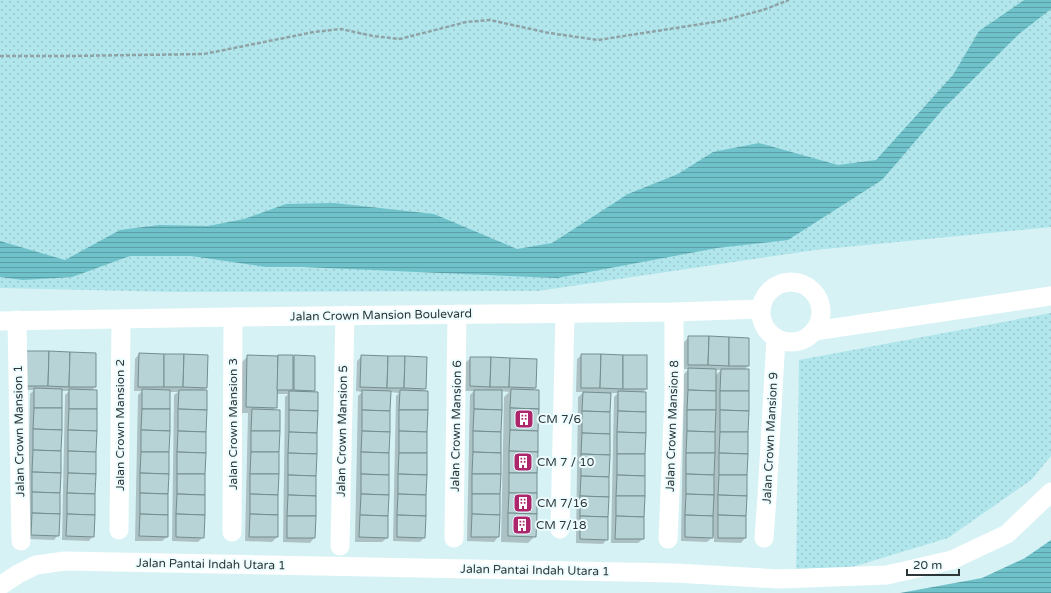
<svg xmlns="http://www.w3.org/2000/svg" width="1051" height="593" viewBox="0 0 1051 593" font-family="'Varela Round',sans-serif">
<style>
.grass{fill:url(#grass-dots)}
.water{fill:url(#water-rules)}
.shadow{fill:#0003;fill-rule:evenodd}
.building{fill:#b8d3d6;stroke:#748d8f}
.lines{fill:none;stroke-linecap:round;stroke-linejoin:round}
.path{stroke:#8fa3a6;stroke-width:2.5;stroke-dasharray:4 2;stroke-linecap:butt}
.street{stroke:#fff;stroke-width:19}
.labels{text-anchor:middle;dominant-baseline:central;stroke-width:4;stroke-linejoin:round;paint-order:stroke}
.street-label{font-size:12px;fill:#2d3739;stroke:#edfdff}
.poi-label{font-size:12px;fill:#2d3739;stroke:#edfdff;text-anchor:start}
</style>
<defs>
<pattern id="grass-dots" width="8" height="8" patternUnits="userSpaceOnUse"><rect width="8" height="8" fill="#b0e6ec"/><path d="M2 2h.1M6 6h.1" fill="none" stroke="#98c6cb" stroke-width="1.8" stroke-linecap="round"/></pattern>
<pattern id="water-rules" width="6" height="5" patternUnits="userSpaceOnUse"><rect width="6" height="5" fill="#6fc2ca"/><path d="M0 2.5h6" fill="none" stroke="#5c9ea5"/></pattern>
</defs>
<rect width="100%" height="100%" fill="#d7f2f5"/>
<g class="grass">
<path d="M0 0H1051V227L815 250 538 291 177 292 0 288Z"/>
<path d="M1051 313V456L1031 480 948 538 796 584 799 360Z"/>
</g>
<g class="water">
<path d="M1024 0H1051V9L1019 34 943 109 882 180 788 240 717 248 557 278 303 267H266L191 256H130L72 277 23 280 0 277V241L65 260 120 230 159 225 208 226 244 219 286 204 334 203 434 214 517 249 552 243 628 194 678 174 713 152 759 143 838 165 876 160 953 75 979 31Z"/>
<path d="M1051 540V593H900L982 578 1025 558Z"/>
</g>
<g class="shadow">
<path d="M689 337 748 339V366L744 370H748L745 538 741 543 714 542V536L707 542 681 541 684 374 689 369H684V342ZM715 370H721L715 376Z"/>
<path d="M139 354 206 388 203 391V537L198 542 172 541 174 395 178 392H169L167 537 162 541H135L138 395 142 391H134L135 359Z"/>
<path d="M582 355 646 389 642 393 643 539 638 543H611L614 397 618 393H610L607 539 603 544 576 543 578 397 584 392H576L577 359Z"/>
<path d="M22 356 95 387 91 391 93 536 89 541 62 540 65 395 69 391H61L58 535 54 540 27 539 30 394 34 390H21Z"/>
<path d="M248 356 292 359 295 356 314 390 311 393H317L314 538 310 543 283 542 285 397 288 394H276V407L272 411 277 537 272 542 245 541 248 413H240L241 363Z"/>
<path d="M362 356 425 388 422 392 424 538 420 542 393 541 396 396 399 393 390 392 387 538 382 542H355L358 396 362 392 356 391 357 361Z"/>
<path d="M471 358 535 388 533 390 535 536 528 543 501 542 504 397 509 392 501 391 498 537 494 542 467 541 470 395 474 391H465L466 362Z"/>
</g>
<g class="building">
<path d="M688 336H709L708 365H688Z"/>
<path d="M709 336 729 337V366L708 365Z"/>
<path d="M729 337 749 338V366H729Z"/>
<path d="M26 351H49L48 386H26Z"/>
<path d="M49 351 70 352 69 387 48 386Z"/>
<path d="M70 352 96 353V387H69Z"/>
<path d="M139 353 164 354V387H138Z"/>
<path d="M164 354H184L183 387H164Z"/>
<path d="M184 354 208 355 207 388 183 387Z"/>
<path d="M581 354H601L600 388H581Z"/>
<path d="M601 354 623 355V389L600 388Z"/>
<path d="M247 355 278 356 277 408 246 407Z"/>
<path d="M278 355H293V390H277Z"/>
<path d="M294 355 315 356V391L294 390Z"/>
<path d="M361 355 388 356 387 388 360 387Z"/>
<rect x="623" y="355" width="24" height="34"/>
<path d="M388 356H405L404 388H387Z"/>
<path d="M405 356 427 357 426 389 404 388Z"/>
<path d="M470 357H491L490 387 470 386Z"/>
<path d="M491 357 510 358 509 387H490Z"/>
<path d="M510 358 537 359 536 388 509 387Z"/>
<path d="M688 368 716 369V391L688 390Z"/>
<path d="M721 369H749V391H720Z"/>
<path d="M34 388 62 389V408H34Z"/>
<path d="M69 389 97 390V409H69Z"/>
<path d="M142 389 170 390V409H142Z"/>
<path d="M511 389 539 390V409L510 408Z"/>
<path d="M179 390H207V410L178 409Z"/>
<path d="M362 390 391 391 390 411 362 410Z"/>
<path d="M400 390 428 391V410H399Z"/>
<path d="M474 390H502V410L474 409Z"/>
<path d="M688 390 716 391V410H687Z"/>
<path d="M289 391 318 392V411L289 410Z"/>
<path d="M618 391 646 392V412L618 411Z"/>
<path d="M720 391H749V411L720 410Z"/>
<path d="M583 392 611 393 610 412 582 411Z"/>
<path d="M34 408H62V430L33 429Z"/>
<path d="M510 408 539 409 538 431 510 430Z"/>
<path d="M69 409H97V431L68 430Z"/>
<path d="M142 409H170V431L141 430Z"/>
<path d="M178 409 207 410 206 432 178 431Z"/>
<path d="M252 409 280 410V431H251Z"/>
<path d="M474 409 502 410 501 432 473 431Z"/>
<path d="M289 410 318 411 317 433 289 432Z"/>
<path d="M362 410 390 411V432L362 431Z"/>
<path d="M399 410H428L427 432 399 431Z"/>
<path d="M687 410H716L715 432 687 431Z"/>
<path d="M720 410 749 411 748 432H720Z"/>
<path d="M582 411 610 412V434L582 433Z"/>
<path d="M618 411 646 412V433L617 432Z"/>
<path d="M33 429 62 430 61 451 33 450Z"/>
<path d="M68 430 97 431 96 452 68 451Z"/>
<path d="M141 430 170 431 169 452H141Z"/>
<path d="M510 430 538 431V452L509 451Z"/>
<path d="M178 431 206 432V453L177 452Z"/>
<path d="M251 431H280L279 452H251Z"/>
<path d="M362 431 390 432 389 453 361 452Z"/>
<path d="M399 431 427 432V453H399Z"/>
<path d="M473 431 501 432V453L473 452Z"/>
<path d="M687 431 715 432V453H686Z"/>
<path d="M289 432 317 433V454L288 453Z"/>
<path d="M617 432 646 433 645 454H617Z"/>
<path d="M720 432H748V454L719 453Z"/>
<path d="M582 433 610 434V455L581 454Z"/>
<path d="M33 450 61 451V473L32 472Z"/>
<path d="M68 451 96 452V474L68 473Z"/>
<path d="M509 451 538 452 537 473H509Z"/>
<path d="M141 452H169V474L140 473Z"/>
<path d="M177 452 206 453 205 474H177Z"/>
<path d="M251 452H279V474H250Z"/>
<path d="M361 452 389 453V475L361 474Z"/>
<path d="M473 452 501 453V474H472Z"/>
<path d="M288 453 317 454 316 476 288 475Z"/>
<path d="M399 453H427V475L398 474Z"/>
<path d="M686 453H715L714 475 686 474Z"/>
<path d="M719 453 748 454 747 475H719Z"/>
<path d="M581 454 610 455 609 477 581 476Z"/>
<path d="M617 454H645V476L617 475Z"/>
<path d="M32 472 61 473 60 493 32 492Z"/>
<path d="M68 473 96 474 95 494 67 493Z"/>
<path d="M140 473 169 474 168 494 140 493Z"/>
<rect x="509" y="473" width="28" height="20"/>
<path d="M177 474H205V495L177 494Z"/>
<path d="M250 474H279L278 495 250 494Z"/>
<path d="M361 474 389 475V495L361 494Z"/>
<path d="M398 474 427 475 426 495 398 494Z"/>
<path d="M472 474H501L500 494H472Z"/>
<path d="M686 474 714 475V495L686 494Z"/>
<path d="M288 475 316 476V496L288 495Z"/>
<path d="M617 475 645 476V496H616Z"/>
<path d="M719 475H747V496L718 495Z"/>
<path d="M581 476 609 477V497L580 496Z"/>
<path d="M32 492 60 493V514L32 513Z"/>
<path d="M67 493 95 494V515L67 514Z"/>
<path d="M140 493 168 494V515L140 514Z"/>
<path d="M509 493H537V514L508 513Z"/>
<path d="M177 494 205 495V515L176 514Z"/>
<path d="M250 494 278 495V515L250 514Z"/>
<path d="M361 494 389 495 388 516 360 515Z"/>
<path d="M398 494 426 495V516L397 515Z"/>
<path d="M472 494H500V515L472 514Z"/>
<path d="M686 494 714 495 713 516 685 515Z"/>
<path d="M288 495 316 496V516H287Z"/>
<path d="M718 495 747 496 746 516 718 515Z"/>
<path d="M580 496 609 497 608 517 580 516Z"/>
<path d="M616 496H645L644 517 616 516Z"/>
<path d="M32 513 60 514 59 536 31 535Z"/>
<path d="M508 513 537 514 536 537 508 536Z"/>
<path d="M67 514 95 515 94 537 66 536Z"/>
<path d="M140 514 168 515V537L139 536Z"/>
<path d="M176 514 205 515 204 538 176 537Z"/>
<path d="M250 514 278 515V537H249Z"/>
<path d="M472 514 500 515 499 537H471Z"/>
<path d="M360 515 388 516V538L359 537Z"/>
<path d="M397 515 426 516 425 538 397 537Z"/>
<path d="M685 515 713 516V538L685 537Z"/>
<path d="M718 515 746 516V538H718Z"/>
<path d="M287 516H316L315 538H287Z"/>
<path d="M580 516 608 517V540L580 539Z"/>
<path d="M616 516 644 517V539H615Z"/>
</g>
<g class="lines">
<path class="path" d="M0 56H70L204 54 314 32 341 29 373 36 400 39 466 22 490 20 549 33 598 40 721 21 763 10 789 0"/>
<g class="street">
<circle cx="791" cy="312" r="30"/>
<path d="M17 320 21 541"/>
<path d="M0 321 233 317 674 312 761 309"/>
<path d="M814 331 1051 296"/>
<path d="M560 529 565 313"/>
<path d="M119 530 121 319"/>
<path d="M232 532 233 317"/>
<path d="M454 538 457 314"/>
<path d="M764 538 767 497 776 338"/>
<path d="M668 539 674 396V312"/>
<path d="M340 546 345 315"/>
<path d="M0 586 18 574 36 565 65 561 675 573 779 579 887 575 952 560 1007 534 1051 492"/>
</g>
</g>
<defs>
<g id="building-square" transform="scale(1)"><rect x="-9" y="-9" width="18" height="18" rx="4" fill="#ad266c" stroke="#edfdff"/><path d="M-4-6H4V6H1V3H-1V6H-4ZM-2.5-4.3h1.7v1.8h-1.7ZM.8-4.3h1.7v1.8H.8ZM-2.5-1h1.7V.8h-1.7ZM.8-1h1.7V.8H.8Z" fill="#fff"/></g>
</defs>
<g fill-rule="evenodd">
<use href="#building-square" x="524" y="419"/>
<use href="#building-square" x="523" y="462"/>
<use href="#building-square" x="523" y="503"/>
<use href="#building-square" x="522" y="525"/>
</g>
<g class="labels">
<g class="street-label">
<text transform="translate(381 315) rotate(-1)">Jalan Crown Mansion Boulevard</text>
<text transform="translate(233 424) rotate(-90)">Jalan Crown Mansion 3</text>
<text transform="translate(120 425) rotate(-90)">Jalan Crown Mansion 2</text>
<text transform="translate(456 426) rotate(-89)">Jalan Crown Mansion 6</text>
<text transform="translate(672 426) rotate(-88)">Jalan Crown Mansion 8</text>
<text transform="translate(19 431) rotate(-91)">Jalan Crown Mansion 1</text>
<text transform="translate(342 431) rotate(-89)">Jalan Crown Mansion 5</text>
<text transform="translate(770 438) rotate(-87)">Jalan Crown Mansion 9</text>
<text transform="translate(211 564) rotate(1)">Jalan Pantai Indah Utara 1</text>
<text transform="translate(535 570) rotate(1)">Jalan Pantai Indah Utara 1</text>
</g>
<g class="poi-label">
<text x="538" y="419">CM 7/6</text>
<text x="537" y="462">CM 7 / 10</text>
<text x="537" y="503">CM 7/16</text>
<text x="536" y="525">CM 7/18</text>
</g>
</g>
<path d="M907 569v6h52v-6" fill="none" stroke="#2d3739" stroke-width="2"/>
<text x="913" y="569" font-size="12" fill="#2d3739" stroke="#edfdff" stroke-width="3" paint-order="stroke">20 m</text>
</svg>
